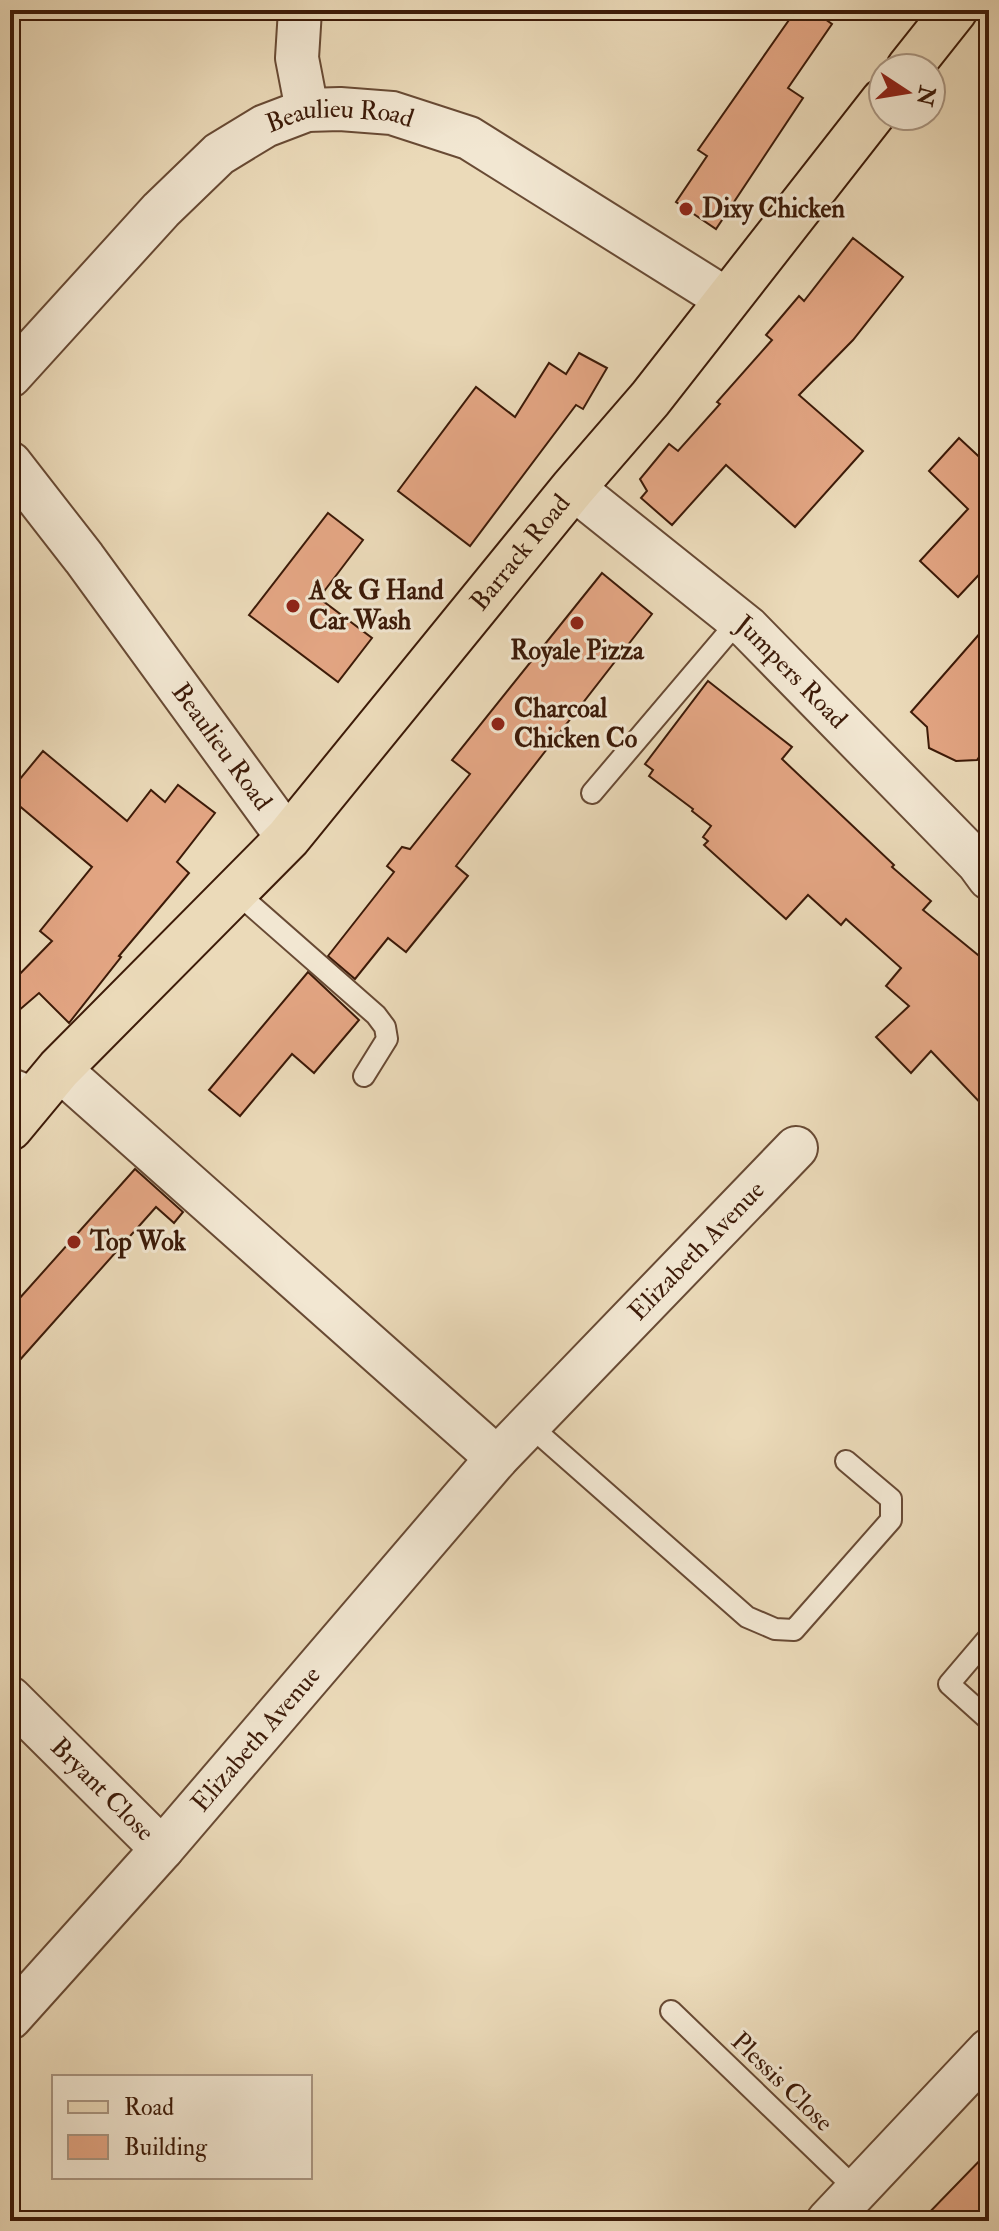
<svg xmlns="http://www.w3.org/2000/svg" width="999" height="2231" viewBox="0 0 999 2231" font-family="'IM FELL Double Pica',serif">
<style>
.building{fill:#e4a684;stroke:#3c1a08;stroke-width:2}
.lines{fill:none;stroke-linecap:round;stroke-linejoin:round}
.lane-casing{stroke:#684a34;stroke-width:24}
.street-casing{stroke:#684a34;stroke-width:46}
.primary-casing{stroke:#3c1a08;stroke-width:48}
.lane{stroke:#f2e7d2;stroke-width:20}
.street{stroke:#f2e7d2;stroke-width:42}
.primary{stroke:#ebdab9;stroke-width:44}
.poi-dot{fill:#8f2418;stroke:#f2e7d2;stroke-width:3}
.labels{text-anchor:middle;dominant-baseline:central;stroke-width:6;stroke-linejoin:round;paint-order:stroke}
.street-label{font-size:26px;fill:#3c1a08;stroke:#f2e7d2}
.poi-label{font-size:26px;font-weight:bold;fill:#3c1a08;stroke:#f2e7d2;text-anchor:start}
</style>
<rect width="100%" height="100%" fill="#ebdab9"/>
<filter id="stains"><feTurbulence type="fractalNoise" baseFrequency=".0025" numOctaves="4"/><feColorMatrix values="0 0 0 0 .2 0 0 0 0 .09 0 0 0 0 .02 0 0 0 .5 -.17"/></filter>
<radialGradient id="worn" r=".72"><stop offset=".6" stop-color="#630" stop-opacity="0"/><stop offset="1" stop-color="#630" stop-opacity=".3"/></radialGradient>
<g class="building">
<path d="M796 10H812L832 24 788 88 803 98 716 229 676 202 707 156 698 150Z"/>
<path d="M853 238 903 277 853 340 799 395 863 451 795 527 726 465 672 525 641 498 647 491 640 479 669 444 678 451 720 404 717 402 772 340 766 335 799 296 804 301Z"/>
<path d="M579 353 607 368 583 409 576 405 470 546 398 491 476 387 515 417 549 363 566 374Z"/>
<path d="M959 438 989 466V564L958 597 920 561 968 509 929 471Z"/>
<path d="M328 513 363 540 319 598 372 638 338 682 249 615Z"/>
<path d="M602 573 652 614 456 866 468 876 441 909 406 952 388 938 355 979 328 956 394 872 387 866 402 847 410 849 470 774 452 760Z"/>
<path d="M989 623V743L977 760 956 761 929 748 927 727 911 712Z"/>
<path d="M708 681 792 747 782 759 894 865 892 867 931 901 923 910 989 964V1112L931 1051 911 1073 876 1037 909 1006 886 986 901 968 846 919 841 925 808 895 786 919 704 845 708 841 703 837 711 826 692 811 693 809 649 776 653 770 645 764Z"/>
<path d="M43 751 127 821 151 790 165 802 178 785 215 813 177 862 189 873 119 956 121 957 69 1023 39 993 10 1018V984L52 941 40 931 92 867 10 798V791Z"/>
<path d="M308 972 359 1020 314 1073 292 1054 240 1116 209 1090Z"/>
<path d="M135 1169 183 1212 174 1223 156 1207 10 1371V1309Z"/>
<path d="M989 2151V2221H921Z"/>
</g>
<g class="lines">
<g class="lane-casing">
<g id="lane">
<path d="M592 793 738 621"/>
<path d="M236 892 376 1015 385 1027 387 1039 364 1076"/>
<path d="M10 1078 41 1090"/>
<path d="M529 1425 747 1617 775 1629 794 1630 891 1520V1499L846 1461"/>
<path d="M989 1637 949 1684 989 1720"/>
<path d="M671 2011 857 2190"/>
</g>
</g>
<g class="street-casing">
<g id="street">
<path d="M300 10 297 58 307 110"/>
<path id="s1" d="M10 376 161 210 219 154 265 126 307 110 340 109 392 113 469 138 726 299"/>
<path id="s2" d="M10 463 84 558 288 838"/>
<path id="s3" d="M573 488 748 628 978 863 989 878"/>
<path d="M59 1069 497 1458"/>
<path id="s4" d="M10 1698 162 1849"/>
<path id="s5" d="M10 2018 162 1849 497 1458 796 1148"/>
<path d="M828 2221 989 2050"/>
</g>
</g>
<g class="primary-casing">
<g id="primary">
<path d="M909 68 955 10"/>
<path id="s6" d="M10 1128 59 1069 288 838 573 488 650 399 883 101"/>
</g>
</g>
<use href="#lane" class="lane"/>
<use href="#street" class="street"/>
<use href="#primary" class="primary"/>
</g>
<g class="poi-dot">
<circle cx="686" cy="209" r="8"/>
<circle cx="293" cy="606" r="8"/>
<circle cx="577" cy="623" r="8"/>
<circle cx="498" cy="724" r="8"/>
<circle cx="74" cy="1242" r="8"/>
</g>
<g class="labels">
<g class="street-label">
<text stroke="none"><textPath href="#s1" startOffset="436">Beaulieu Road</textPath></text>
<text stroke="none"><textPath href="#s6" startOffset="770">Barrack Road</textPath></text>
<text stroke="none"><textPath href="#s3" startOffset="286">Jumpers Road</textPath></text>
<text stroke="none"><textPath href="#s2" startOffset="354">Beaulieu Road</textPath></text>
<text stroke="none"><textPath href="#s5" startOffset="1030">Elizabeth Avenue</textPath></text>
<text stroke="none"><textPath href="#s5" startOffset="372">Elizabeth Avenue</textPath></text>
<text stroke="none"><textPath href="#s4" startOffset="130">Bryant Close</textPath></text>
<text transform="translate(782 2082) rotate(44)">Plessis Close</text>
</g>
<g class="poi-label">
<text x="702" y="209">Dixy Chicken</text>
<text x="309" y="591">A &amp; G Hand<tspan x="309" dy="30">Car Wash</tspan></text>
<text x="577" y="651" text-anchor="middle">Royale Pizza</text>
<text x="514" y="709">Charcoal<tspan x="514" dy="30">Chicken Co</tspan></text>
<text x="90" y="1242">Top Wok</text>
</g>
</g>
<rect width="999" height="2231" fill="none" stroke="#ebdab9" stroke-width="40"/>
<rect x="12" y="12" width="975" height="2207" fill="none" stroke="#3c1a08" stroke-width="4"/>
<rect x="20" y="20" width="959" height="2191" fill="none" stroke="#3c1a08" stroke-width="2"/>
<rect x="52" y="2075" width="260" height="104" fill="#f2e7d2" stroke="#a99581" stroke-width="2"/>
<rect x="68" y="2101" width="40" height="12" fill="#ebdab9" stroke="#a99581" stroke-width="2"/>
<text x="124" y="2115" font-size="24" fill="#3c1a08">Road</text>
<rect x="68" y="2135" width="40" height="24" fill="#e4a684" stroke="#a99581" stroke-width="2"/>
<text x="124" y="2155" font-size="24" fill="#3c1a08">Building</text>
<g transform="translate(907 92) rotate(102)"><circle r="38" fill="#f2e7d2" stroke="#a99581" stroke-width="2"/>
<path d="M0-6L14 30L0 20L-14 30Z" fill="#8f2418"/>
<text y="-12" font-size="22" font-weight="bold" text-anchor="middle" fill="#3c1a08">N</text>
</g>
<rect width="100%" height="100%" filter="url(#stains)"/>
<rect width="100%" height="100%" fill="url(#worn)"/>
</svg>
